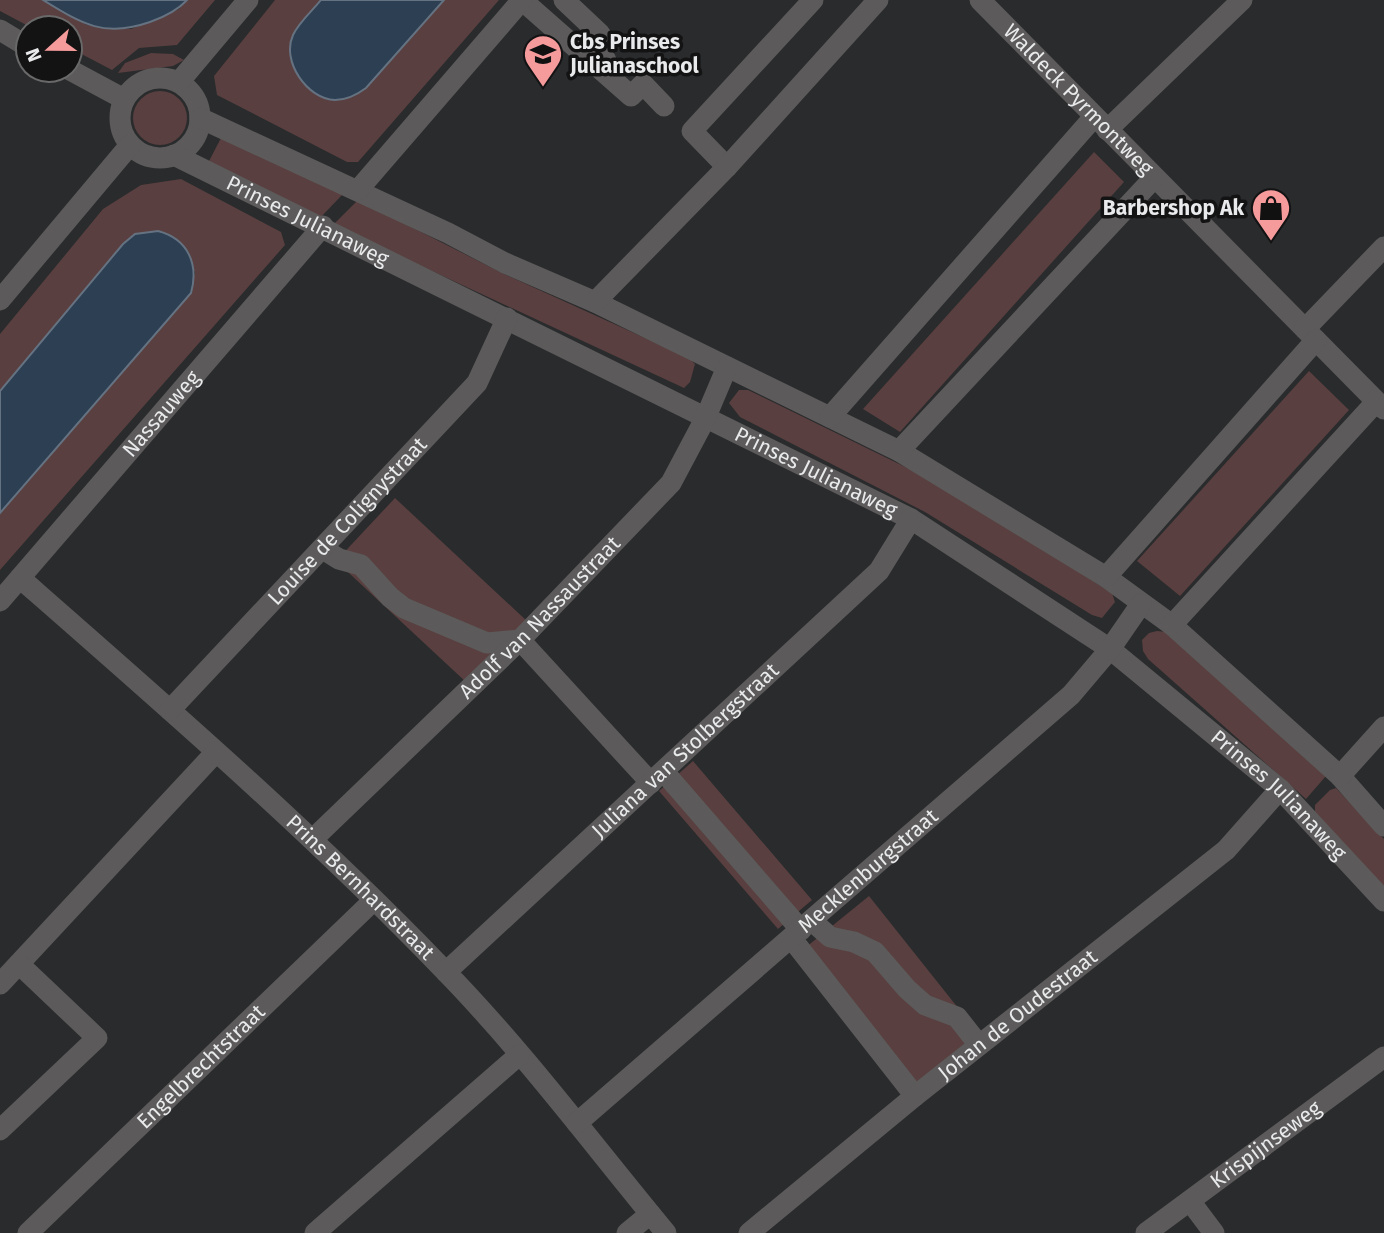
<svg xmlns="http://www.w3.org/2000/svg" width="1384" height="1233" viewBox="0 0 1384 1233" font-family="'Fira Sans',sans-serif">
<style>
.green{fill:#593f3f}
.water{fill:#2c3f53;stroke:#657281;stroke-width:2}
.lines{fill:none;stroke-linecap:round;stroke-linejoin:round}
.minor{stroke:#5c5a5a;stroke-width:21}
.labels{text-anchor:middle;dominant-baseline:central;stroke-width:7;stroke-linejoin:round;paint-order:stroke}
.poi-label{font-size:21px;font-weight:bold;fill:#e9eaec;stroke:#131314;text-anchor:start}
.street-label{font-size:21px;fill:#e9eaec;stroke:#131314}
</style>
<rect width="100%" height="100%" fill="#292b2d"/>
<g class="green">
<path d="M0 0H43L87 25 131 29 179 9 187 0H215L177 45 139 48 112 70 70 48V28H32L0 11Z"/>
<path d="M275 0H321L294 33 366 88 444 0H499L358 162H347L217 95 214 76Z"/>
<path d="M151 53 173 54 184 60 173 66 118 73 125 63Z"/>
<circle cx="160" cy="118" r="27"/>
<path d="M222 136 344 193 319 219 208 163Z"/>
<path d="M1094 152 1124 182 900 432 863 409Z"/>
<path d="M181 179 281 232 285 245 0 570V513L191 293 195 272 169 234C150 229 138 232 123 244L0 391V334L103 209 141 185Z"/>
<path d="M358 200 502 273 689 358 695 364 690 382 684 388 333 225Z"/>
<path d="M1309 371 1349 410 1180 596 1137 561Z"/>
<path d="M739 390H748L940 484 1112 593 1115 602 1102 618 1092 615 925 512 740 417 729 403Z"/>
<path d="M395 498 528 622 467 683 336 561Z"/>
<path d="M1157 631 1167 632 1326 776 1306 799 1148 659 1143 651 1142 640 1149 633Z"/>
<path d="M693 761 812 900 778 929 659 791Z"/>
<path d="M1336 788 1384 839V890L1315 812V805L1330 790Z"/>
<path d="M869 896 978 1033 914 1085 805 948Z"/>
</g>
<g class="water">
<path d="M43 0H187C177 11 164 17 150 22 104 38 82 24 43 0Z"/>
<path d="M321 0H444L366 88C358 94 346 100 335 100 307 99 281 61 293 35 299 22 313 10 321 0Z"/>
<path d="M158 231C188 239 199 264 191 293L0 513V391L123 244 135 234Z"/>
</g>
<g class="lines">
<g class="minor">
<path d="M522 0 631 96 643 84 664 106"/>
<path d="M564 0 600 34 588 47 606 60"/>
<path id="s1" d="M980 0 1384 409"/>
<path d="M0 30 28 47"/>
<path d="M70 70 124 99"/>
<circle cx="160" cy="118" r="40"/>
<path d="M179 82 248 0"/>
<path d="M200 118 448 233 505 263 595 302 899 451 1106 577 1172 625 1340 776 1384 826"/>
<path d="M1107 130 1242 0"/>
<path id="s2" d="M174 155 911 519 1110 649 1280 789 1384 901"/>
<path d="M727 167 692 131 813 0"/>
<path d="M358 190 522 0"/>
<path d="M0 300 130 145"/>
<path d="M595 302 727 167 878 0"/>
<path d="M1305 329 1384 247"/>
<path d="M830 417 1094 117"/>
<path d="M899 451 1153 179"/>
<path d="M323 549 339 559 361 565 390 597 404 608 487 643 520 640 651 783"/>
<path d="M1106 577 1316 340"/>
<path id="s3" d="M20 578C165 705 310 831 444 970 524 1052 593 1145 666 1233"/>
<path id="s4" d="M0 601 323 226"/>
<path d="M1172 625 1376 402"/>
<path id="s5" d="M170 710 477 383 507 318"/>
<path d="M664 772 801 930"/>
<path d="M1340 776 1384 727"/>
<path id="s6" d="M313 839 520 640 671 483 705 419 727 367"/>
<path d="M812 921 830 937 854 942 875 952 907 989 925 1005 957 1017 979 1045"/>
<path d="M792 939 915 1096"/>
<path id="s7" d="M446 972 879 571 911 519"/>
<path d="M0 984 216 752"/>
<path id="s8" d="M577 1123 1071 695 1110 649 1141 604"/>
<path d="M0 1130 97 1038 19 964"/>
<path d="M1190 1201 1214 1233"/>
<path id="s9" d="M28 1233 374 900"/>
<path d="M315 1233 519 1055"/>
<path d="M627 1233 650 1214"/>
<path id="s10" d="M749 1233 915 1096 1226 850 1280 789"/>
<path id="s11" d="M1146 1233 1384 1057"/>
</g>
</g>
<defs>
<g id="school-pin" transform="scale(2.0125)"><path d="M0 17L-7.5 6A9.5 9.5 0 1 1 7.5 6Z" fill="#f59b9c" stroke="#131314"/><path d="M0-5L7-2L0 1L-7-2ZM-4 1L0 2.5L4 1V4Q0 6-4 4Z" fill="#111"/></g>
<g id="shop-pin" transform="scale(2.0125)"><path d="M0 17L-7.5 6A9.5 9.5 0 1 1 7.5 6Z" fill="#f59b9c" stroke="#131314"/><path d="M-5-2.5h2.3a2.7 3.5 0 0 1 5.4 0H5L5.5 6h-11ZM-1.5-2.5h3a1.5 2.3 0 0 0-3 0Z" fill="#111"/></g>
</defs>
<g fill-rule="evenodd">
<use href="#school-pin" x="543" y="54"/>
<use href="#shop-pin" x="1271" y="208"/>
</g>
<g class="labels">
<g class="poi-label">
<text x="570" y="42">Cbs Prinses<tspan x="570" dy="24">Julianaschool</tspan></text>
<text x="1244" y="208" text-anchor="end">Barbershop Ak</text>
</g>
<g class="street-label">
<text stroke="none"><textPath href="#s1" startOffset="140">Waldeck Pyrmontweg</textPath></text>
<text stroke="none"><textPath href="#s2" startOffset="149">Prinses Julianaweg</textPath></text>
<text stroke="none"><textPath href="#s4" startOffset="247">Nassauweg</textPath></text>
<text stroke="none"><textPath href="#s2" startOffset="716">Prinses Julianaweg</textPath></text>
<text stroke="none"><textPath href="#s5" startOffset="259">Louise de Colignystraat</textPath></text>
<text stroke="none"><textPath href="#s6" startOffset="317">Adolf van Nassaustraat</textPath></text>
<text stroke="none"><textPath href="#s7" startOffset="326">Juliana van Stolbergstraat</textPath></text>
<text stroke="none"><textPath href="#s2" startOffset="1283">Prinses Julianaweg</textPath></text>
<text stroke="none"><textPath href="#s8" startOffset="385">Mecklenburgstraat</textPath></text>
<text stroke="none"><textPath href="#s3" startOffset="460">Prins Bernhardstraat</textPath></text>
<text stroke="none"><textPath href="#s10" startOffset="346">Johan de Oudestraat</textPath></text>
<text stroke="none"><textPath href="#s9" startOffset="240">Engelbrechtstraat</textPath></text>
<text stroke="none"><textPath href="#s11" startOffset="149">Krispijnseweg</textPath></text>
</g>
</g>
<g transform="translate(49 49) rotate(249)"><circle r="33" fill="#131314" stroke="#69696a" stroke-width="2"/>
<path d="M0-5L12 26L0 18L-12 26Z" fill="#f59b9c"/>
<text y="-10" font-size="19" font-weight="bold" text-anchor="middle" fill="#e9eaec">N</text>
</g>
</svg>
